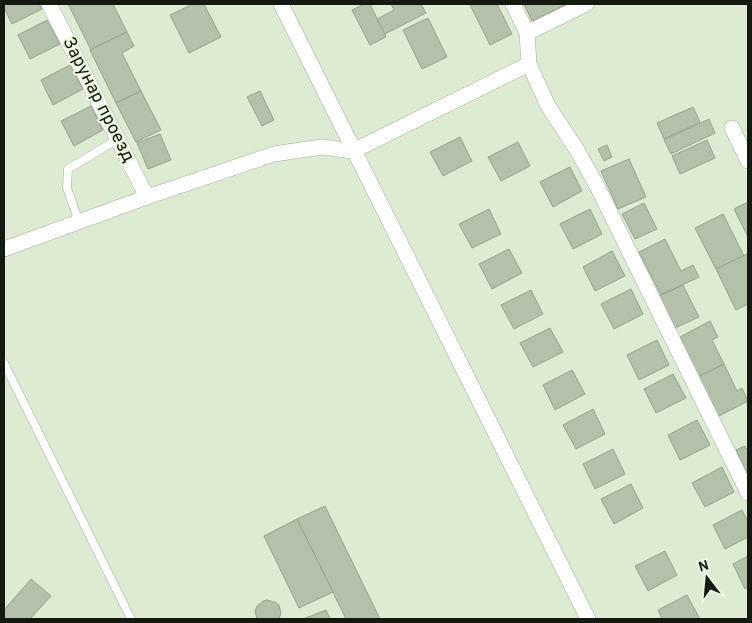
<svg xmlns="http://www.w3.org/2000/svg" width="752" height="623" viewBox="0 0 752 623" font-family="Overpass,sans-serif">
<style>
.building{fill:#b3c1aa;stroke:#96a48d}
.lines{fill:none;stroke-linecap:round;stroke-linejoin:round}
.lane-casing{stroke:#a1af98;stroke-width:9}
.street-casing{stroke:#a1af98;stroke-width:16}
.lane{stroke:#fff;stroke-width:8}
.street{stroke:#fff;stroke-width:15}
.labels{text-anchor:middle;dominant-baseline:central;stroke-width:4;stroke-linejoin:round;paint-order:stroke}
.street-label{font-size:18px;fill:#151a11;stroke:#e9f8df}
</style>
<rect width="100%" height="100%" fill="#dcebd2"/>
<g class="building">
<path d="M4 4H39L42 9 12 24 4 8Z"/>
<path d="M68 4H113L127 32 91 50Z"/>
<path d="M193 4H204L221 37 189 53 170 15Z"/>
<path d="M364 4H370L386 37 370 45 352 10Z"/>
<path d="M391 4H421L426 13 385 34 377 19 394 10Z"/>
<path d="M473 4H497L512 34 490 45 470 5Z"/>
<path d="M524 4H567L532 21Z"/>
<path d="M428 18 447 57 422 69 403 30Z"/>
<path d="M47 20 60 44 30 59 18 35Z"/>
<path d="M127 32 134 46 122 53 141 91 116 103 90 50Z"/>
<path d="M70 65 83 89 53 105 41 80Z"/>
<path d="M141 91 161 130 136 142 116 103Z"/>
<path d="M260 91 274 120 262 126 247 97Z"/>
<path d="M91 106 103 130 74 146 61 121Z"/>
<path d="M693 107 700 122 664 139 657 123Z"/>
<path d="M709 119 715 133 671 154 664 140Z"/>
<path d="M160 134 171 160 148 169 137 143Z"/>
<path d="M460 137 472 161 443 176 430 152Z"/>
<path d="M707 140 715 158 680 174 672 156Z"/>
<path d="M518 142 530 166 501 181 488 157Z"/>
<path d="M607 145 612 157 604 161 598 149Z"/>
<path d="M629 159 646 197 618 209 601 171Z"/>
<path d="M570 167 582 191 553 207 540 182Z"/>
<path d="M748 202V237L734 209Z"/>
<path d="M644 203 657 229 635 239 622 214Z"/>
<path d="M489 209 501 234 472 248 459 224Z"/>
<path d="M590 209 602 234 573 249 560 224Z"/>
<path d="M723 214 744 256 716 269 695 228Z"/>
<path d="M665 239 681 271 693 265 699 277 661 295 639 252Z"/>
<path d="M509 249 522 273 492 289 479 264Z"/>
<path d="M612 251 625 276 595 291 583 267Z"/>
<path d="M747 254 748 257V304L736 310 716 269Z"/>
<path d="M683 285 699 317 675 328 659 296Z"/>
<path d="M631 289 643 314 614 329 601 304Z"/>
<path d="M531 290 543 314 514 329 501 305Z"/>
<path d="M710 321 718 337 712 340 724 364 698 377 678 338Z"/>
<path d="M550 328 563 352 533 367 520 343Z"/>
<path d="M657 340 669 365 639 380 627 355Z"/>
<path d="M724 364 737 391 742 388 748 401 717 417 698 377Z"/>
<path d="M572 370 585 394 555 410 543 385Z"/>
<path d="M673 374 686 398 656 413 644 389Z"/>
<path d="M593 409 605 434 576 449 563 425Z"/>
<path d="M697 420 710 445 680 460 668 435Z"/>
<path d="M745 446 746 449 748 448V475L736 450Z"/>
<path d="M613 449 625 474 595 489 583 464Z"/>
<path d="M722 467 734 492 705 507 692 483Z"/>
<path d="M631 484 643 508 614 524 601 499Z"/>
<path d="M325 506 380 619H346L297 519Z"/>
<path d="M742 510 748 522V537L725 549 713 525Z"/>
<path d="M297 519 333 592 299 608 264 536Z"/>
<path d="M665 551 677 575 648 591 635 566Z"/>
<path d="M748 556V587L745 589 733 564Z"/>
<path d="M31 579 51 596 30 619H4V610Z"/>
<path d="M687 595 700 619H662L658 610Z"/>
<path d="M267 600 275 602 279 605 281 613 279 619H257L255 611 257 606 263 601Z"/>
<path d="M326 610 330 619H303Z"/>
</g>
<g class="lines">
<g class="lane-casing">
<g id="lane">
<path d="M79 222 67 188 68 169 118 139"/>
<path d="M4 363 131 619"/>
</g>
</g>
<g class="street-casing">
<g id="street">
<path d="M49 4 147 197"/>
<path d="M281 4 588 619"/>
<path d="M513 4 527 33 529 64 548 106 577 150 597 186 748 493"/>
<path d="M527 33 586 4"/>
<path d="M732 128 748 161"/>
<path d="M4 249 147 197 274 154 322 147 353 151 529 64"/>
</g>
</g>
<use href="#lane" class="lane"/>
<use href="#street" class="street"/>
</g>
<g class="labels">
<g class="street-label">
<text transform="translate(98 100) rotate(63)">Зарунар проезд</text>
</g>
</g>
<rect width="752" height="623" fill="none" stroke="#151a11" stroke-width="10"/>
<g transform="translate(707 578) rotate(344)" stroke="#e9f8df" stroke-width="4" paint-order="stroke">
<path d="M0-4L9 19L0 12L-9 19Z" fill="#151a11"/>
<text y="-8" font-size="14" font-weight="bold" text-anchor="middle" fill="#151a11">N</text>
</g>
</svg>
